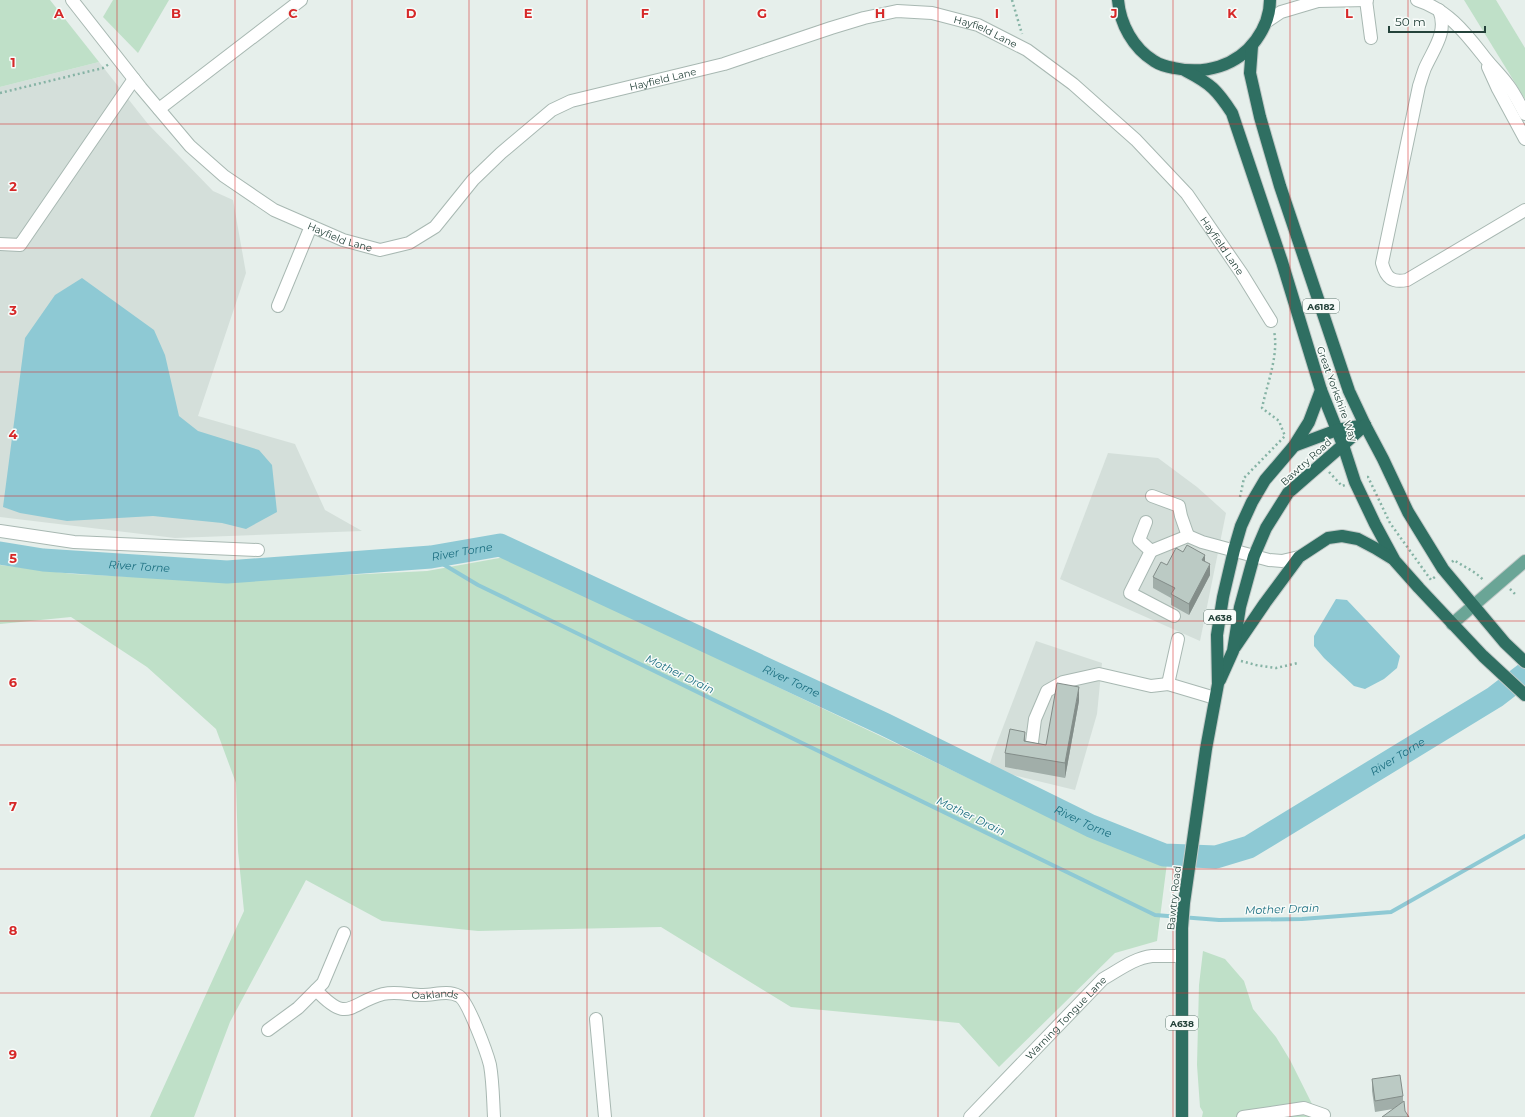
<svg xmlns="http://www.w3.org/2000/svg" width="1525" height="1117" viewBox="0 0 1525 1117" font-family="Montserrat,sans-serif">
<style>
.built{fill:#d4dfda}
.green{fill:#bfe0c8}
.water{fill:#8ec9d4}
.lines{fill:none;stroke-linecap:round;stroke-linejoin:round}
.stream{stroke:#8ec9d4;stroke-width:4}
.river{stroke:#8ec9d4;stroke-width:23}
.minor-casing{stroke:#a8b8b2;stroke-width:14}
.major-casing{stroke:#c2cac8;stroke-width:14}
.highway-casing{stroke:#c2cac8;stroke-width:14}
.path{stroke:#86b3a5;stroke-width:2.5;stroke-dasharray:2 3;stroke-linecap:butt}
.minor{stroke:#fff;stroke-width:12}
.major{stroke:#6aa596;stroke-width:12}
.highway{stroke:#2f6f62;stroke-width:12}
.wall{fill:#a1aea9}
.shaded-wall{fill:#838d89}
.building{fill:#bbcac4;stroke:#838d89}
.grid{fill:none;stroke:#d62828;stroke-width:1;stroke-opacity:0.55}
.labels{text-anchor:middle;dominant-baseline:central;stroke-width:3;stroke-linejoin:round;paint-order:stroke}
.shield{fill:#f7fbf9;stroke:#637a73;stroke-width:1}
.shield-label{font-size:9px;font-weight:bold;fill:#24423a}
.street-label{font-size:10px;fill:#24423a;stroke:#f7fbf9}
.water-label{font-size:11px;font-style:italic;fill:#1c6f80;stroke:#f7fbf9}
.grid-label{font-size:13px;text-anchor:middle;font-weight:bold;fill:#d62828;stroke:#f7fbf9;stroke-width:3;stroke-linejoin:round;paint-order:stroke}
</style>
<rect width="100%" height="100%" fill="#e6efeb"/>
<g class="built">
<path d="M99 62 148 124 213 191 233 200 246 273 198 416 295 444 325 510 362 531 175 538 0 517V87Z"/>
<path d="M1108 453 1158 458 1197 487 1226 513 1200 641 1060 579Z"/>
<path d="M1036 641 1102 663 1097 714 1075 790 988 769 995 748Z"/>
</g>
<g class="green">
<path d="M0 0H50L99 62 0 87Z"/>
<path d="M113 0H169L138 53 103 17Z"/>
<path d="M1464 0H1496L1525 48V99Z"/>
<path d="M505 557 1111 846 1167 863 1157 941 1115 953 999 1067 959 1023 791 1007 661 927 478 931 382 921 306 880 230 1022 194 1117H150L244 911 238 851 236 783 216 729 147 667 71 617 0 624V565L73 574 226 581 427 571Z"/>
<path d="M1203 951 1225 959 1244 981 1253 1009 1276 1037 1290 1060 1312 1104 1309 1117H1202L1203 1112 1200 1107 1197 1065 1199 985Z"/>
</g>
<g class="water">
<path d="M82 278 154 330 165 355 179 416 198 431 259 450 272 465 277 512 246 529 222 523 153 516 67 521 20 513 3 507 25 338 55 295Z"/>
<path d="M1336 599 1347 600 1400 656 1397 668 1384 679 1365 689 1354 686 1324 658 1314 646V636Z"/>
</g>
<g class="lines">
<path class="stream" d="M431 557 478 585 1155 915 1219 920 1302 919 1391 912 1525 836"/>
<path class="river" id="s1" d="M0 553 43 560 227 572 431 557 500 545 884 724 1091 826 1164 855 1216 857 1249 847 1495 697 1525 674"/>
<g class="minor-casing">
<g id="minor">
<path id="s2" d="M72 0 141 88 190 146 224 176 274 210 343 240 380 250 409 243 435 227 473 180 501 153 552 110 571 101 724 64 831 28 864 18 897 11 932 13 978 25 1027 50 1073 84 1136 140 1187 194 1242 274 1271 321"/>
<path d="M1366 0 1371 38"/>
<path d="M1417 0C1446 9 1464 31 1482 54 1490 65 1500 74 1508 85 1515 94 1520 105 1525 114"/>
<path d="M1439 10C1448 32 1434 48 1425 68 1423 73 1421 80 1419 86L1382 263C1386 278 1392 283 1407 280L1525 210"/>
<path d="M1266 22 1281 12 1318 1 1367 0"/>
<path d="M1488 67 1498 89 1525 139"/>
<path d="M159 109 301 0"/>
<path d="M0 244 20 245 134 79"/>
<path d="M278 306 311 226"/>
<path d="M1152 496 1179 506 1181 516 1188 536"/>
<path d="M1146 522 1139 540 1151 551 1188 536 1202 542 1269 560 1282 561 1299 557"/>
<path d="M0 531 74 542 258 550"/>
<path d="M1151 551 1130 593 1174 616"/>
<path d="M1178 639 1168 684 1215 698"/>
<path d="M1032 742 1035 719 1047 691 1063 682 1099 674 1151 686 1168 684"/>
<path id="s3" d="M316 990C349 1025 349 1003 383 994 397 991 409 995 423 995 435 995 447 990 459 996 468 1001 487 1053 490 1065 493 1082 493 1100 494 1117"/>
<path d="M596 1019 605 1117"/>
<path d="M268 1030 298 1008 323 983 344 933"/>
<path id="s4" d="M970 1117 1103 979C1119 970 1134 958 1152 956 1162 956 1172 956 1182 956"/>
<path d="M1243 1117 1304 1108 1324 1115"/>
</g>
</g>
<g class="major-casing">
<path id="major" d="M1452 624 1525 561"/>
</g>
<g class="highway-casing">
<g id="highway">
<path d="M1118 0C1120 24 1133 48 1154 61 1160 65 1168 67 1174 68 1205 75 1237 66 1256 40 1264 29 1270 14 1270 0"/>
<path d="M1252 46 1250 73 1260 117 1280 186 1349 391 1365 425 1383 459 1408 512 1443 569 1505 643 1525 662"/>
<path d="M1186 71C1211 84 1217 90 1232 113L1282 262 1321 390 1343 445 1355 482 1375 524 1395 561 1419 588 1483 656 1525 695"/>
<path d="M1294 446 1337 430 1365 425"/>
<path d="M1235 647 1265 603 1299 557 1328 538 1342 536 1358 539 1375 548 1393 559"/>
<path d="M1220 680 1233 651 1240 607 1254 556 1266 528 1288 493 1343 445 1365 425"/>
<path d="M1182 1117V928L1184 903 1206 749 1218 684 1217 635 1223 597 1234 550 1241 526 1252 502 1265 480 1294 446 1309 422 1321 390"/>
</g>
</g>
<g class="path">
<path d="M1012 0 1022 34"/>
<path d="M0 93 103 68 109 64"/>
<path d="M1329 472 1342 486 1345 485"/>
<path d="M1367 477H1368L1390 523 1431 580 1435 577"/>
<path d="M1240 497 1244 478 1285 436 1279 421 1262 408C1267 384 1279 355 1274 331"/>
<path d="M1452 562 1454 560C1464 567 1477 572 1484 581"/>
<path d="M1510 589 1517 596"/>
<path d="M1241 661 1256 665 1276 668 1298 663"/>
</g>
<use href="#minor" class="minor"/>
<use href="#major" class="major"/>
<use href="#highway" class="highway"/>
</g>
<g class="wall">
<path d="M1183 552 1205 561 1210 575 1189 615 1171 605V598L1153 588V577Z"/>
<path d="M1079 701 1065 778 1005 767V753L1025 741 1046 745Z"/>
<path d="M1372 1079 1403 1096V1102L1393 1109 1375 1112 1372 1091Z"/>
</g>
<g class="shaded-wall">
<path d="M1205 555V566L1202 560Z"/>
<path d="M1210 564V575L1189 615V604Z"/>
<path d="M1079 687V701L1065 778V763Z"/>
<path d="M1025 732V747L1024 741Z"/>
</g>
<g class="building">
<path d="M1187 545 1205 555 1202 560 1210 564 1189 604 1171 594 1175 588 1153 577 1161 562 1167 565 1176 548 1183 552Z"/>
<path d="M1057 683 1079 687 1065 763 1005 753 1010 729 1025 732 1024 741 1046 745Z"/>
<path d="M1400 1075 1403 1096 1375 1101 1372 1079Z"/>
<path d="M1404 1101 1405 1111 1409 1117H1382Z"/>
</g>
<path class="grid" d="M117 0V1117M235 0V1117M352 0V1117M469 0V1117M587 0V1117M704 0V1117M821 0V1117M938 0V1117M1056 0V1117M1173 0V1117M1290 0V1117M1408 0V1117M0 124H1525M0 248H1525M0 372H1525M0 496H1525M0 621H1525M0 745H1525M0 869H1525M0 993H1525"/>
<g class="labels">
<g class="shield">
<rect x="1303" y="299" width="36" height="14" rx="3"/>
<rect x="1204" y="610" width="32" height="14" rx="3"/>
<rect x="1166" y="1016" width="32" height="14" rx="3"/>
</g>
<g class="shield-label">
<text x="1321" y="306">A6182</text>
<text x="1220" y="617">A638</text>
<text x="1182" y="1023">A638</text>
</g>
<g class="street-label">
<text stroke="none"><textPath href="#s2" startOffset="1085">Hayfield Lane</textPath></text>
<text stroke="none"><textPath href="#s2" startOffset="749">Hayfield Lane</textPath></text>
<text stroke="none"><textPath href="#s2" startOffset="365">Hayfield Lane</textPath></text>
<text stroke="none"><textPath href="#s2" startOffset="1409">Hayfield Lane</textPath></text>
<text transform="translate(1337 394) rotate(70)">Great Yorkshire Way</text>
<text transform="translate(1306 462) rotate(-42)">Bawtry Road</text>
<text transform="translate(1174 898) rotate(-84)">Bawtry Road</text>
<text stroke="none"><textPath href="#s3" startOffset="129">Oaklands</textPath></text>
<text stroke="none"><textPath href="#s4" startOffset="138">Warning Tongue Lane</textPath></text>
</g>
<g class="water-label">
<text stroke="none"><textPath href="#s1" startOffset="464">River Torne</textPath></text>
<text stroke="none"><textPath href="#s1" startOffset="140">River Torne</textPath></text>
<text transform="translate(680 674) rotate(26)">Mother Drain</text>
<text stroke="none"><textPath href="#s1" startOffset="824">River Torne</textPath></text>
<text stroke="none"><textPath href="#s1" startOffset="1496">River Torne</textPath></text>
<text transform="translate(971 816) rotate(26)">Mother Drain</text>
<text stroke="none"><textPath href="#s1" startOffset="1148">River Torne</textPath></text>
<text transform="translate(1282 909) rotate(-2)">Mother Drain</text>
</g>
</g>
<g class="grid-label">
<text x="59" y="18">A</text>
<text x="176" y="18">B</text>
<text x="293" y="18">C</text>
<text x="411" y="18">D</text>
<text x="528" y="18">E</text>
<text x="645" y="18">F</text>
<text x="762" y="18">G</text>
<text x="880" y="18">H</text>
<text x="997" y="18">I</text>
<text x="1114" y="18">J</text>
<text x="1232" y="18">K</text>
<text x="1349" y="18">L</text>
<text x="13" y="67">1</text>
<text x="13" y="191">2</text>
<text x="13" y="315">3</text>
<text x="13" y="439">4</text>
<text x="13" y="563">5</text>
<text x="13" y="687">6</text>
<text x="13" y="811">7</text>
<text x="13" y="935">8</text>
<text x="13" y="1059">9</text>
</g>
<path d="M1389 26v6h96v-6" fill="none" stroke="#24423a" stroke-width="2"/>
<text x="1395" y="26" font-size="12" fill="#24423a" stroke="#f7fbf9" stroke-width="3" paint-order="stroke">50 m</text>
</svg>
